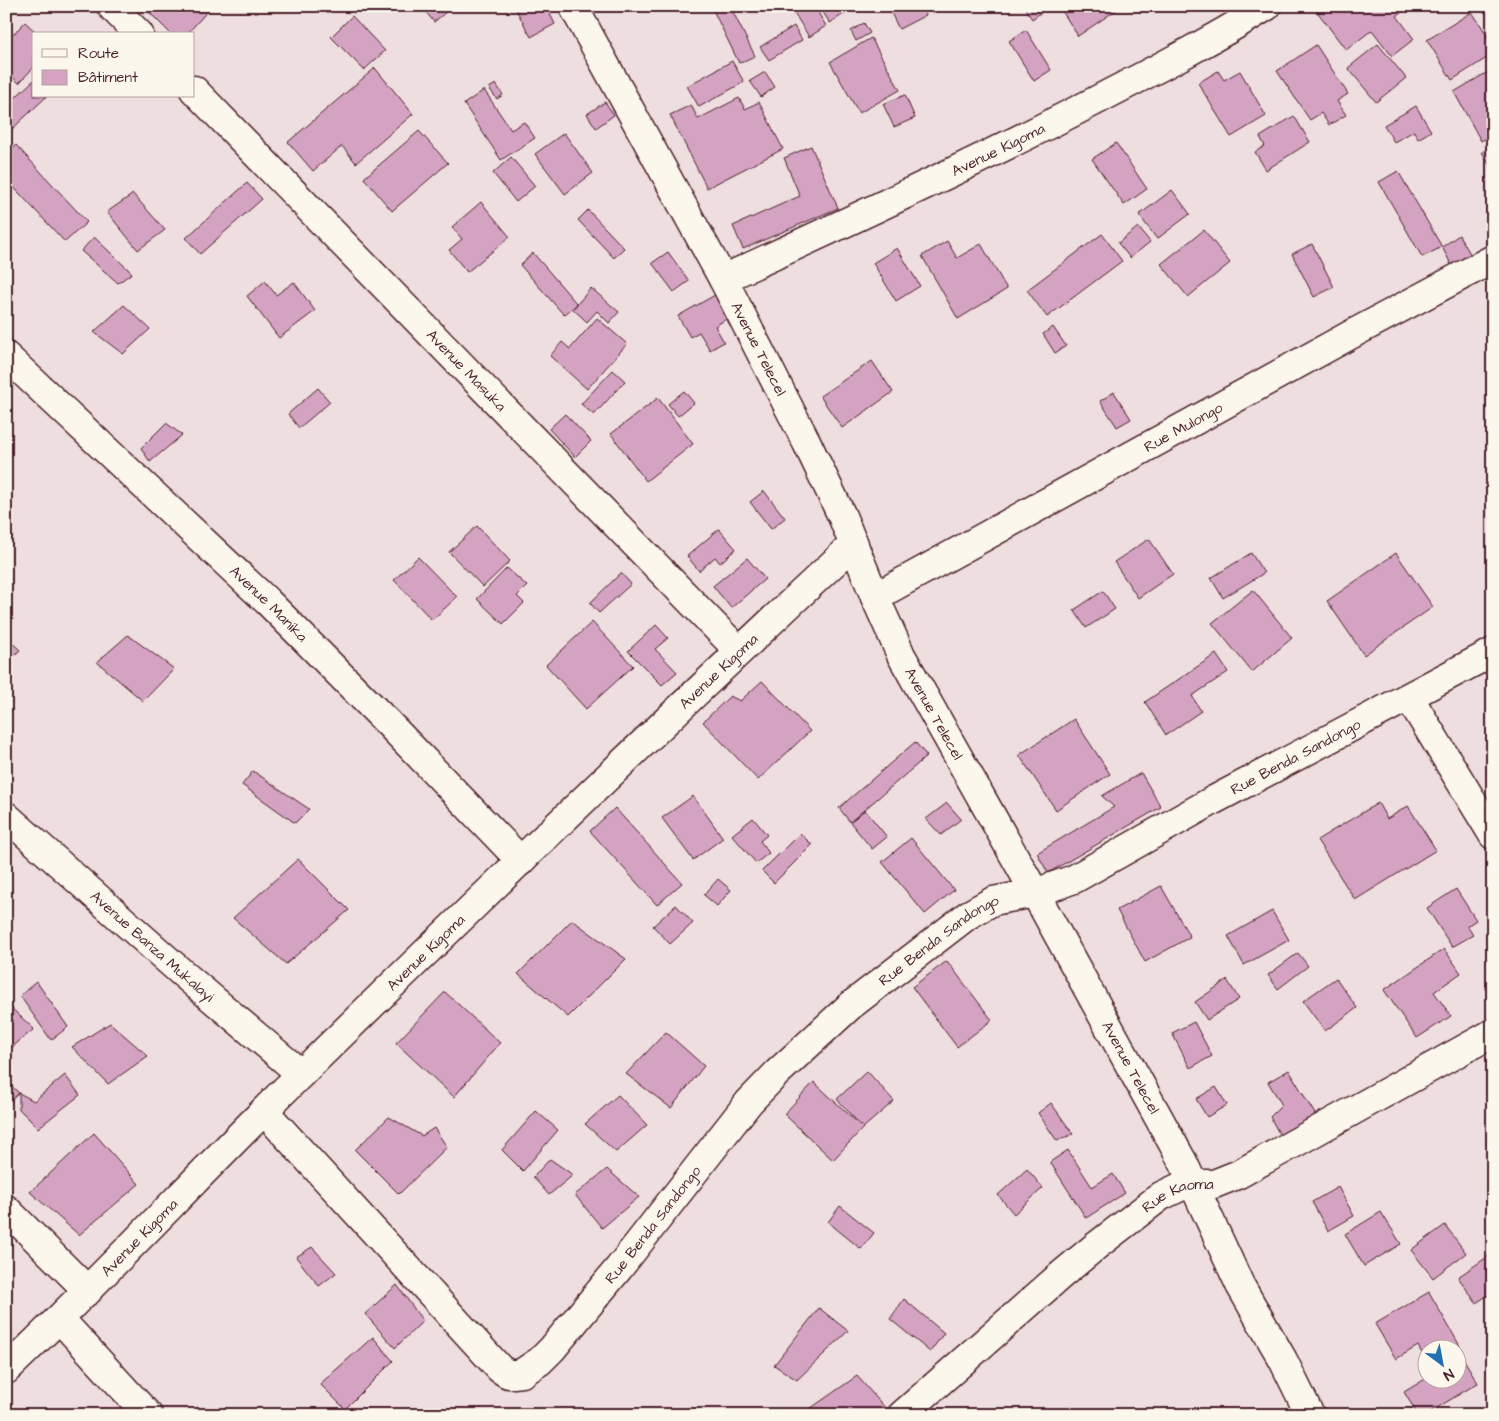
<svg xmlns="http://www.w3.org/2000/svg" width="1499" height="1421" viewBox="0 0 1499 1421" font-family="'Architects Daughter',sans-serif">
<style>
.building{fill:#d4a3c2;stroke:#4a1f2b}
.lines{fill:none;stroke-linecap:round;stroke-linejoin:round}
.minor-casing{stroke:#4a1f2b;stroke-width:31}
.minor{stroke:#fbf7ec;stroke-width:28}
.labels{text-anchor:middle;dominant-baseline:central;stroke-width:5;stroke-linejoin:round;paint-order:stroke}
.street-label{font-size:15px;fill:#4a1f2b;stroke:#fbf7ec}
</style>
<rect width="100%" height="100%" fill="#efdedf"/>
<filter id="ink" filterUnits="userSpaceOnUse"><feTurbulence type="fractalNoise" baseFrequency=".02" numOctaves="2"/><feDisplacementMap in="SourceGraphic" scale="10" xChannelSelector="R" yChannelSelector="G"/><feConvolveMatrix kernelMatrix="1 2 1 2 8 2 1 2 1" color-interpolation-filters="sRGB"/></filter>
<g filter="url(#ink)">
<g class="building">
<path d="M143 6H212L187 34H171Z"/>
<path d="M421 6H453L434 22Z"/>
<path d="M514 6H546L555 24 531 37Z"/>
<path d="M720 6H730L755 56 739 63 713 10Z"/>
<path d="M790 6H814L826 26 809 37Z"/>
<path d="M825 6H856L830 23 821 9Z"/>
<path d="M895 6H922L926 15 899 29 889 9Z"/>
<path d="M1023 6H1050L1032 19Z"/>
<path d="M1059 6H1122L1078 36Z"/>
<path d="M1321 6H1410L1397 16 1414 39 1392 56 1372 30 1346 50 1316 10Z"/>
<path d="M1472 12 1493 44V54L1452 80 1427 40Z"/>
<path d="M352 16 385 51 364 70 331 37Z"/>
<path d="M25 22 38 34H34V67L19 83 6 71V42Z"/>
<path d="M864 23 870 33 856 41 851 31Z"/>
<path d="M794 26 802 40 769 60 760 47Z"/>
<path d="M1026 30 1051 70 1034 81 1009 41Z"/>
<path d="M871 38 900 90 859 113 830 62Z"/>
<path d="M1378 44 1406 78 1376 102 1348 68Z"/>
<path d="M1316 45 1348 94 1337 101 1346 115 1329 125 1321 113 1310 120 1277 71Z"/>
<path d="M732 61 744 82 699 107 687 86Z"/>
<path d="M375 68 413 114 356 163 342 146 313 171 288 142Z"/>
<path d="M1493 69V134L1481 141 1454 92Z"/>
<path d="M1218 71 1224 80 1240 71 1266 116 1231 137 1198 83Z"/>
<path d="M765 72 775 87 761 97 750 81Z"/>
<path d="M34 80V96H47L7 134 6 106Z"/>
<path d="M496 84 503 95 497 99 489 88Z"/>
<path d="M484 90 511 130 524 122 535 138 501 160 464 104Z"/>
<path d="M905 95 915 118 894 127 883 104Z"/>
<path d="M739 98 745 109 759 102 783 149 707 188 670 115 691 105 698 119Z"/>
<path d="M605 102 614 115 596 128 587 114Z"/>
<path d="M1416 106 1431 131 1418 139 1414 131 1394 142 1384 125Z"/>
<path d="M1294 116 1310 142 1266 170 1255 152 1265 146 1260 137Z"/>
<path d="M419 131 448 163 392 211 364 178Z"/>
<path d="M564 133 593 173 565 194 535 154Z"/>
<path d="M1116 143 1147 189 1124 205 1092 159Z"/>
<path d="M16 145 87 222 65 242 6 179V154Z"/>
<path d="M811 146 838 208 743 249 733 226 800 196 784 158Z"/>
<path d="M1493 146V171L1482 152Z"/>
<path d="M511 157 535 186 516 202 493 173Z"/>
<path d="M1398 171 1442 247 1422 257 1379 182Z"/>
<path d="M247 183 262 199 200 254 186 238Z"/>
<path d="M1172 190 1190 214 1157 239 1139 215Z"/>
<path d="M133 194 165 230 138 250 107 212Z"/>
<path d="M481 202 510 237 467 272 449 250 462 239 452 227Z"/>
<path d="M588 210 624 248 614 258 578 220Z"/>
<path d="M1138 227 1150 242 1130 258 1118 243Z"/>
<path d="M1204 230 1230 263 1188 297 1161 264Z"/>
<path d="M1102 234 1122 261 1047 317 1027 290Z"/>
<path d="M1459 235 1472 257 1453 268 1442 247Z"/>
<path d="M94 237 132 273 118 283 81 251Z"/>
<path d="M947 241 957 258 981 244 1007 289 958 319 922 256Z"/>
<path d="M1312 244 1334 287 1314 297 1292 254Z"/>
<path d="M897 248 920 286 896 301 873 263Z"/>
<path d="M668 252 689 281 674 292 652 263Z"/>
<path d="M533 253 577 304 564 315 520 265Z"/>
<path d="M265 281 276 295 294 282 315 311 279 338 247 296Z"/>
<path d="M591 288 619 312 609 323 597 311 587 322 573 309Z"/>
<path d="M715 295 728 318 715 326 724 342 710 350 699 332 690 337 678 316Z"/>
<path d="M124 305 150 329 123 354 94 332Z"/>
<path d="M597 318 627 344 587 389 550 356 562 342 570 349Z"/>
<path d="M1053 327 1066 346 1055 353 1043 334Z"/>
<path d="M872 361 893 392 842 428 820 396Z"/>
<path d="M613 370 625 381 594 415 581 404Z"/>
<path d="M318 388 330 402 299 428 288 414Z"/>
<path d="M684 391 694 403 678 416 668 404Z"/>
<path d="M1114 392 1131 419 1117 427 1100 401Z"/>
<path d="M658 398 693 444 646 481 611 434Z"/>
<path d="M565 414 591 441 575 457 549 429Z"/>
<path d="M166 423 182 435 150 462 141 448Z"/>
<path d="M764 491 785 518 771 529 750 502Z"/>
<path d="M477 526 510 561 483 587 449 552Z"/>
<path d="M719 529 736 549 720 563 715 557 699 571 687 556Z"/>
<path d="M1149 539 1173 574 1138 598 1114 562Z"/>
<path d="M1251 553 1264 573 1223 598 1211 578Z"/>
<path d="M1396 553 1433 607 1364 655 1327 601Z"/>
<path d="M418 557 457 597 432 620 394 580Z"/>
<path d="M747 558 765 579 731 608 713 586Z"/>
<path d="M507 568 527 586 517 596 524 603 503 624 477 599Z"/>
<path d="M621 573 631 584 599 613 590 603Z"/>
<path d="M1253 590 1292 638 1252 672 1212 623Z"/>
<path d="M1103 591 1115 609 1086 628 1074 610Z"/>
<path d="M592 622 633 666 586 709 546 665Z"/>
<path d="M656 625 668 638 655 649 677 672 662 685 628 651Z"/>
<path d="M128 635 174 669 143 701 97 662Z"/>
<path d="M6 637 20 650 6 663Z"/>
<path d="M1216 654 1228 672 1192 696 1201 711 1166 735 1145 702Z"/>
<path d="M762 681 810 731 758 780 703 722 730 696 740 701Z"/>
<path d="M1074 719 1110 774 1056 810 1019 755Z"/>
<path d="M915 742 927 756 850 822 839 808Z"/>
<path d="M253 771 309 809 295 823 242 785Z"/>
<path d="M1141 773 1161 807 1048 873 1037 853 1114 807 1102 796Z"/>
<path d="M693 796 723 838 693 860 662 818Z"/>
<path d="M947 803 961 819 941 835 926 819Z"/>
<path d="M1378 803 1387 819 1408 806 1436 850 1355 900 1317 840Z"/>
<path d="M615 808 682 883 657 905 590 831Z"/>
<path d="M865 810 887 837 872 849 850 822Z"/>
<path d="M753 818 767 835 760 841 769 853 756 863 732 835Z"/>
<path d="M800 833 812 845 774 883 762 871Z"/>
<path d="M911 838 954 890 925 914 882 862Z"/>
<path d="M298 859 349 910 286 964 233 918Z"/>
<path d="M718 879 731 890 717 906 704 895Z"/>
<path d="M1161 886 1190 937 1145 962 1117 910Z"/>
<path d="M1456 889 1476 920 1467 926 1473 935 1452 947 1427 908Z"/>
<path d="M676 905 693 923 670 944 653 926Z"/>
<path d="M1272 911 1289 940 1244 965 1228 936Z"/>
<path d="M572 920 626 959 568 1017 518 974Z"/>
<path d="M1444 949 1461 973 1434 992 1451 1016 1417 1038 1384 990Z"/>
<path d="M1298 953 1308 966 1278 989 1268 975Z"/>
<path d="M947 961 992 1020 957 1047 912 987Z"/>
<path d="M1336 978 1357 1008 1325 1031 1303 1001Z"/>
<path d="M1227 980 1239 999 1207 1020 1195 1002Z"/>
<path d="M36 981 68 1027 51 1040 20 996Z"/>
<path d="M445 992 500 1043 454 1097 396 1043Z"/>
<path d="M9 1006 34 1029 11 1048 6 1043V1010Z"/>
<path d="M1194 1022 1212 1056 1190 1068 1172 1033Z"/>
<path d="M110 1023 148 1056 108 1084 72 1047Z"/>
<path d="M666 1032 704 1066 671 1108 626 1074Z"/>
<path d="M1289 1070 1316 1116 1281 1137 1270 1117 1282 1105 1268 1082Z"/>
<path d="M867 1071 894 1101 863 1128 837 1099Z"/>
<path d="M65 1075 80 1095 38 1128 19 1109V1093L34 1101Z"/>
<path d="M6 1081 19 1093 6 1105Z"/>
<path d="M814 1082 863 1128 833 1160 784 1114Z"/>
<path d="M1216 1087 1227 1105 1207 1117 1196 1099Z"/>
<path d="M618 1095 647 1125 616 1152 585 1124Z"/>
<path d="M1051 1103 1073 1134 1057 1141 1038 1113Z"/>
<path d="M536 1111 558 1130 523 1171 502 1150Z"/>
<path d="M389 1117 422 1136 434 1128 447 1147 399 1194 355 1150Z"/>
<path d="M94 1133 139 1184 79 1235 30 1192Z"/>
<path d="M1068 1150 1092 1187 1113 1174 1125 1193 1086 1218 1050 1162Z"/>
<path d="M550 1159 573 1175 549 1195 533 1177Z"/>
<path d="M607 1169 639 1197 602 1228 575 1195Z"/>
<path d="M1027 1169 1043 1188 1014 1214 998 1195Z"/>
<path d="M1338 1187 1354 1216 1328 1231 1312 1202Z"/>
<path d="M840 1206 874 1233 861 1249 828 1222Z"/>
<path d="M1381 1212 1401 1244 1364 1266 1345 1234Z"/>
<path d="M1445 1225 1466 1253 1433 1278 1411 1250Z"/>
<path d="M312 1247 336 1273 319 1286 296 1257Z"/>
<path d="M1493 1253V1292L1476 1303 1458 1277Z"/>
<path d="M397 1285 423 1321 395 1348 365 1314Z"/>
<path d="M1429 1292 1460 1346 1455 1348H1426V1361L1418 1346 1396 1359 1375 1324Z"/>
<path d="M904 1299 944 1333 930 1352 890 1319Z"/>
<path d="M819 1308 848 1331 797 1380 774 1365Z"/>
<path d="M373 1337 393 1361 345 1409 320 1384Z"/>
<path d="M1463 1358 1478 1383 1425 1415H1418L1404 1392 1427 1378H1456V1361Z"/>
<path d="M857 1376 887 1410 882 1415H801Z"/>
</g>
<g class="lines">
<g class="minor-casing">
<g id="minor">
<path d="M111 6 139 34"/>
<path id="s1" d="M573 6 723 279 807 443 842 516 875 597 901 655 1035 893 1183 1162 1240 1285 1283 1360 1310 1415"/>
<path id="s2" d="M194 90 739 651"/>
<path id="s3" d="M723 279C848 222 973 164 1095 101 1153 71 1211 41 1267 6"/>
<path id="s4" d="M6 356 268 602 389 724 521 861"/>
<path id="s5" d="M875 597 1352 334 1493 259"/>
<path d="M1409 697 1493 835"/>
<path id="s6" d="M6 816 181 972 301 1074"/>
<path id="s7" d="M264 1111 500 1369 508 1374H515L522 1373 540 1361 552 1349 619 1268 749 1102 777 1073 850 1006 968 915 993 901 1035 893 1074 879 1212 801 1493 652"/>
<path d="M6 1209 88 1291"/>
<path d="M60 1319 148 1415"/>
<path id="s8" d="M6 1370C107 1274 201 1172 300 1075 483 896 667 718 854 544"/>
<path id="s9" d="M902 1415 1061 1275 1096 1246 1161 1196 1182 1186 1194 1184H1214L1239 1174 1493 1033"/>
</g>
</g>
<use href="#minor" class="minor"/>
</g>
</g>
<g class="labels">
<g class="street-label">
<text stroke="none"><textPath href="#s3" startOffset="304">Avenue Kigoma</textPath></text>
<text stroke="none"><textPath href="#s1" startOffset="390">Avenue Telecel</textPath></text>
<text stroke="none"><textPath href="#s2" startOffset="391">Avenue Masuka</textPath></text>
<text stroke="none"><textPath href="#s5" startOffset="352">Rue Mulongo</textPath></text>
<text stroke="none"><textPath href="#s4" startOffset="361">Avenue Manika</textPath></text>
<text stroke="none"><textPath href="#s8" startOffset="998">Avenue Kigoma</textPath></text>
<text stroke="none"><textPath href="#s1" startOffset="795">Avenue Telecel</textPath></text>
<text stroke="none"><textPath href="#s7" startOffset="1382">Rue Benda Sandongo</textPath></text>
<text stroke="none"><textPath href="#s7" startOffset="978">Rue Benda Sandongo</textPath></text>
<text stroke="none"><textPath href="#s6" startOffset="196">Avenue Banza Mukalayi</textPath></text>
<text stroke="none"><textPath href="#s8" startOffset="592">Avenue Kigoma</textPath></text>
<text stroke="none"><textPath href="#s1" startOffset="1200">Avenue Telecel</textPath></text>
<text stroke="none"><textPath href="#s9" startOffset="356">Rue Kaoma</textPath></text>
<text stroke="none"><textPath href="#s7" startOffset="572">Rue Benda Sandongo</textPath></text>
<text stroke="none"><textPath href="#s8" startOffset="188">Avenue Kigoma</textPath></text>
</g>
</g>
<rect width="1499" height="1421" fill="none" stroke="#fbf7ec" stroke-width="25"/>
<rect x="12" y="12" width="1474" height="1396" fill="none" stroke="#4a1f2b" stroke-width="2" filter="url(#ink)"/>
<rect x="32" y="32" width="162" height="65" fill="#fbf7ec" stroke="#b4a19f"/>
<rect x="42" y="49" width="25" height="8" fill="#fbf7ec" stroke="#b4a19f"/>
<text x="78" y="58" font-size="15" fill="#4a1f2b">Route</text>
<rect x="42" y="70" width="25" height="15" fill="#d4a3c2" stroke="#b4a19f"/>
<text x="78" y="82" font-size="15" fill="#4a1f2b">Bâtiment</text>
<g transform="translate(1442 1364) rotate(148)"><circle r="24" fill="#fbf7ec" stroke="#b4a19f"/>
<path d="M0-4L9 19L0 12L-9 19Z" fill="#1f6fb2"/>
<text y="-8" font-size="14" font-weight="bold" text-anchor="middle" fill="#4a1f2b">N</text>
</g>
</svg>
